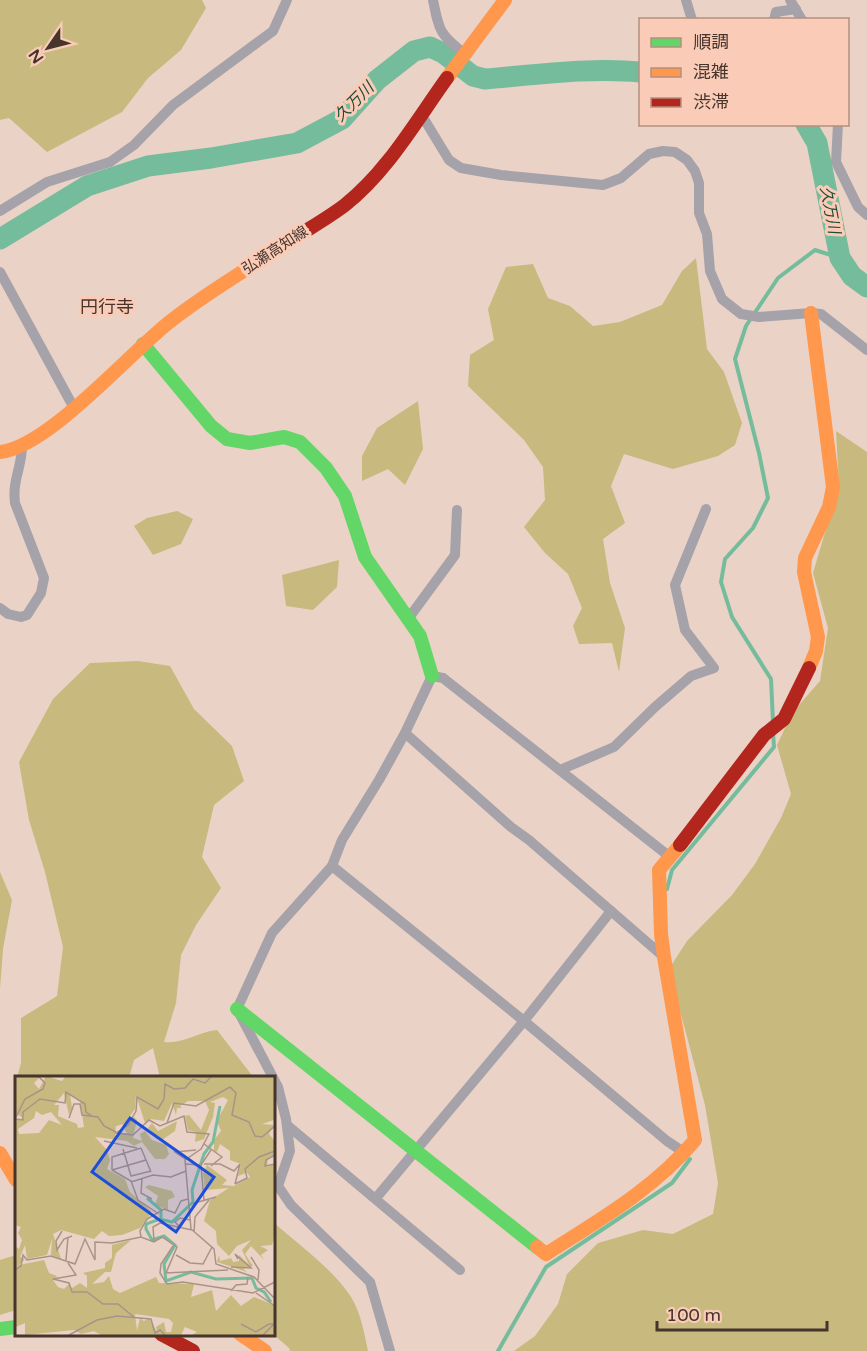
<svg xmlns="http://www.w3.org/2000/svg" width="867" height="1351" viewBox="0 0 867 1351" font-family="'Varela Round','Noto Sans JP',sans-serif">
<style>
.forest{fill:#c8b97f}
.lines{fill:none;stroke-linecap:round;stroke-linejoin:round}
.stream{stroke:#75bc9d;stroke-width:4}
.river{stroke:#75bc9d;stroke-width:21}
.street{stroke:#a5a2aa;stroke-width:10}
.fast{stroke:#63d668;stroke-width:14}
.slow{stroke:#ff974d;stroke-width:14}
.jam{stroke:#b3261e;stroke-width:14}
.labels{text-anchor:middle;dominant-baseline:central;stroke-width:6;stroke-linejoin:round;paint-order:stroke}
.street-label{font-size:15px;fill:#47352d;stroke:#faccb7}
.water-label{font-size:16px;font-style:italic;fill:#1d4b3a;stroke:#faccb7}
.quarter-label{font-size:18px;fill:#47352d;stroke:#faccb7}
.inset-river{fill:none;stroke:#75bc9d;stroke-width:3}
.inset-road{fill:none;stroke:#a99389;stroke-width:1.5}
.view{fill:#1d4ed8;fill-opacity:0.15;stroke:#1d4ed8;stroke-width:3}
.inset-edge{fill:none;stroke:#47352d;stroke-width:3}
</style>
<rect width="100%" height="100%" fill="#ebd2c6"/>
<g class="forest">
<path d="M0 0H202L206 8 181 50 148 78 122 112 47 152 9 118 0 120Z"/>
<path d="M696 258 707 349 724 372 742 423 735 445 718 456 673 469 624 454 611 486 625 523 603 539 610 583 625 628 619 672 612 643 579 644 573 626 582 608 568 574 545 553 524 527 545 500 543 467 524 440 468 386 470 355 494 340 488 309 506 267 533 264 548 298 570 306 593 326 620 322 662 305 682 271Z"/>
<path d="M418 401 423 449 405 485 388 469 362 481V456L377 428Z"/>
<path d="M836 431 867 452V1351H514L535 1336 558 1304 567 1274 598 1243 643 1230 673 1234 713 1214 718 1183 705 1105 669 969 687 941 732 895 755 864 781 818 791 794 777 745 792 713 820 681 828 628 813 573 839 485Z"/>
<path d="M177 511 193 519 181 544 153 555 134 526 147 518Z"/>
<path d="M339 560 337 587 313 610 286 606 282 575Z"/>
<path d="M138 661 170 666 194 709 232 746 244 781 214 805 202 857 221 888 196 925 181 955 176 1003 164 1042C185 1044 197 1032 217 1030L254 1078H160L153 1048 134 1060 129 1078H17L21 1063V1018L57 996 63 947 45 872 29 820 19 762 53 699 90 663Z"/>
<path d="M0 872 12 900 3 949 0 989Z"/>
<path d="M273 1222C298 1244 333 1269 351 1297 361 1313 364 1333 368 1351H290L289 1348 273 1334Z"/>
<path d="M16 1253V1310L0 1315V1260L16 1255Z"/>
</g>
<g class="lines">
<g class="stream">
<path d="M773 722 771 679 732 617 721 582 725 559 753 528 768 498 759 453 735 359 746 326 778 278 815 250 840 258"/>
<path d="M667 889 672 870 774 747 773 733"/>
<path d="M498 1351 546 1267 672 1183 690 1159"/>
</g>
<g class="river">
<path d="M806 124 817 143 840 258 852 276 867 287"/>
<path d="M0 239 87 186 148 166 211 158 297 143 342 119 377 80 414 51 430 47 443 53 473 76 485 79C534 75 592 67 640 72"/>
</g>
<g class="street">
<path d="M433 0C439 31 440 35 465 54"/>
<path d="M686 0 692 20"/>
<path d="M790 0 802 20"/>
<path d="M774 20 776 12 796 9"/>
<path d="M421 114 449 160 461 168 501 175 603 185 621 178 649 154 663 151 675 152 687 160 695 171 699 183V213L707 234 710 271 722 299 741 314 759 317 811 313 821 314 867 350"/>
<path d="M838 124 836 162 858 207 867 215"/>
<path d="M0 211 47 182 110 162 134 145 173 105 273 31 287 0"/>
<path d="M0 272 74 408"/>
<path d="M0 608 8 614 21 617 27 615 41 593 44 578 15 503C12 480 22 467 22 446"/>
<path d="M408 619 455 555 457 510"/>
<path d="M560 770 614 747 655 707 691 676 714 668 685 630 675 585 706 509"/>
<path d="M332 866 524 1021 667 1141 685 1153"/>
<path d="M611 911 664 957"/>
<path d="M287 1125 460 1270"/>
<path d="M376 1198 524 1021 611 911 529 840 511 827 405 733"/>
<path d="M390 1351 370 1282 291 1205 278 1186 290 1151 286 1119 278 1087 237 1009 272 933 332 866 342 840 379 780 405 733 432 676 443 678 670 857"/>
</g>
<g class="fast">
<path d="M143 344 211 426 227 439 250 443 284 437 300 442 326 468 345 496 365 557 420 636 432 676"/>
<path d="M237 1009 537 1247"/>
<path d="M0 1329 16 1327"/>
</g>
<g class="slow">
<path d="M447 78 505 0"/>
<path d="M0 452C49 447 130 352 172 320 209 291 251 267 290 241"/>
<path d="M809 668 816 651 818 637 804 572 805 558 829 507 833 487 811 313"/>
<path d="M0 1153 16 1180"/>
<path d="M537 1247 546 1254C599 1220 654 1189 695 1140L664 957 661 934 659 870 680 845"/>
<path d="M240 1334 265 1351"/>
</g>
<g class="jam">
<path d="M290 241C308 229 328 218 345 205 387 172 416 121 447 78"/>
<path d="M680 845 764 735 784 719 809 668"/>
<path d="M161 1334 193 1351"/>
</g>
</g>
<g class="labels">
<g class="street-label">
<text transform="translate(275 250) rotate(-33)">弘瀬高知線</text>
</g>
<g class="water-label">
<text transform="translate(354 102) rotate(-45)">久万川</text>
<text transform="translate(830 210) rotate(79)">久万川</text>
</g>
<g class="quarter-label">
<text x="107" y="307">円行寺</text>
</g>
</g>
<g transform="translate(15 1076)">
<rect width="260" height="260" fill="#ebd2c6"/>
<path d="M0 0H26L19 7 24 13 31 0 47 5 51 0H259V44L247 48 259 49 254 58 259 64V79L253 82 252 91 259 88V161L257 169 245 170 253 174 246 179 249 184 236 170 230 178 238 190 228 193 232 196 202 186 204 179 205 185 216 182 218 186 224 185V179L234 189 227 174 236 164 222 170 214 180 202 168 201 155 189 145 195 124 214 112 190 114 188 98 192 89 212 104 207 109 219 110 235 101 229 92 231 97 223 100 226 88 215 84V75L205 68 202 76 199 75V64L206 55 202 45 213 24 208 21 195 26 200 27 198 41 189 63 180 66 181 56 173 54 170 40 174 39 186 54 194 34 190 25H173L165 30 167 32H162L161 39 157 27 149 45 136 43 130 47 121 19 120 33 109 48 101 50 100 59 112 57 109 53 119 41 122 44 118 62 127 65 125 58 130 55 137 64 151 69 154 78 150 83H140L127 66 119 70 112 65 80 61 92 74 95 84 92 93 110 103 115 116 136 135 134 140 125 152 107 159 94 160 87 155 79 163 46 154 38 158 46 183 36 179 37 163 32 179 12 183 10 169 5 181 10 183 4 189 29 184 34 197 42 200 38 204 43 211 49 213 54 208 57 212 65 207 72 212V200L68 197 90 192V187L97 182V169L116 164 101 177 96 196H90L77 208 89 206 94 200 98 213 105 217 141 201 144 207 179 208 176 221 197 214 201 235 216 219 226 230 239 221 259 229V259H177L182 256 170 251 166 259H86L79 255 66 258 59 254 10 259V247L1 251 0 259V170L4 173 7 164 3 157 6 151 0 149V44L8 42 0 37ZM49 17 54 39 57 32 55 18 65 24 69 51 63 52 62 48 43 40 44 29H39ZM21 35 27 39 36 36 47 49 34 44 24 57 4 58 3 53 19 42ZM120 238 154 243 158 247 156 256H151L149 246 141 251 142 256 134 242 129 245 125 242 122 255ZM162 45 160 55 147 64 133 52 137 47 143 55ZM134 109 157 115 160 121 153 124V134L140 129 143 120 130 111Z" fill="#c8b97f" fill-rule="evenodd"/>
<path class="inset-river" d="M205 30 198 66 189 78 177 114 178 126 157 146 145 143 131 148V153L137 164 149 160 160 169 149 188 151 205 176 196 201 203 237 202 241 212 249 216 256 226M132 122 146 134V143"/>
<path class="inset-road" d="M197 0 190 7 178 3 170 12 159 13 150 8 149 23 143 33 122 21 121 35 113 49 101 57 118 59 134 44 145 50 169 40 172 56 194 58 186 73 170 84 176 153 199 173 201 188 239 201 260 223M1 41 10 23 28 13 30 7 23 0M54 42 59 28H65L67 39 83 41 89 50 101 56M0 43 8 44V36L25 23 50 27 51 16 70 28 71 36 77 40M152 47 159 27 181 30 215 11 221 17 217 39 234 46 240 60 247 61 260 50M89 65 122 72M189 68 207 81 196 90M126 72 136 96M108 73 116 100 136 95M260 79 251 84 250 90 260 88M170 83 160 76 181 74M171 88 186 89 196 74M189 88H205L219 95 225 88 220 108M186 89 189 125M97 94 116 105 123 124 144 138M97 94V81L126 72M97 94 131 84M127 103 126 117 137 123M116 106 138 99 156 101 171 95M220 108 232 102 230 93 244 81 260 75M176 128 201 121M164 150 160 146 165 142 175 144M47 155 41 165 42 174 49 163 57 160M179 156 180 141 194 124M126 161 125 155 132 143 149 133 160 137 166 125 173 123M139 165 138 151 145 147 177 154M158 170 146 188 145 197 152 208 168 206 238 217 260 206M161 179 175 187 188 188 197 171M236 181 244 194 243 204M51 184 53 161M53 187 61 199 38 203 54 207 57 216H72L88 228H103L120 242M216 191 236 192 220 178 223 183M0 194 6 190 8 179 12 184 36 180 60 188 70 163 80 184V166L97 167 126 161 139 166 147 161 162 171 151 197M150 197 213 194M216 215 221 209 232 208 233 201M241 217 260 230M226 248 241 256 254 248H259L248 259M54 259 82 244 102 240 136 243 140 257 145 254 150 259"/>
<path class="view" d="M115 42 199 101 161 156 77 96Z"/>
<rect width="260" height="260" class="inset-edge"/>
</g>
<rect x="639" y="18" width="210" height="108" fill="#faccb7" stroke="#b29080" stroke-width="1.5"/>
<rect x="651" y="38" width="30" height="9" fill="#63d668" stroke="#b29080" stroke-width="1.5"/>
<text x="693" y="48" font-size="18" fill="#47352d">順調</text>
<rect x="651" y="68" width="30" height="9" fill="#ff974d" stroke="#b29080" stroke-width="1.5"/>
<text x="693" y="78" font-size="18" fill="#47352d">混雑</text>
<rect x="651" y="98" width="30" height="9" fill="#b3261e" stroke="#b29080" stroke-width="1.5"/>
<text x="693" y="108" font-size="18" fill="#47352d">渋滞</text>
<g transform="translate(48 48) rotate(235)" stroke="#faccb7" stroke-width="4.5" paint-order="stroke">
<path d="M0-4.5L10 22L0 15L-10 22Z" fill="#47352d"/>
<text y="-9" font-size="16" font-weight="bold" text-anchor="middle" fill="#47352d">N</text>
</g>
<path d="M657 1321v9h170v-9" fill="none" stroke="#47352d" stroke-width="3"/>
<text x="666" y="1321" font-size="18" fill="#47352d" stroke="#faccb7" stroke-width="4.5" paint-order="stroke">100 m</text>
</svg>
